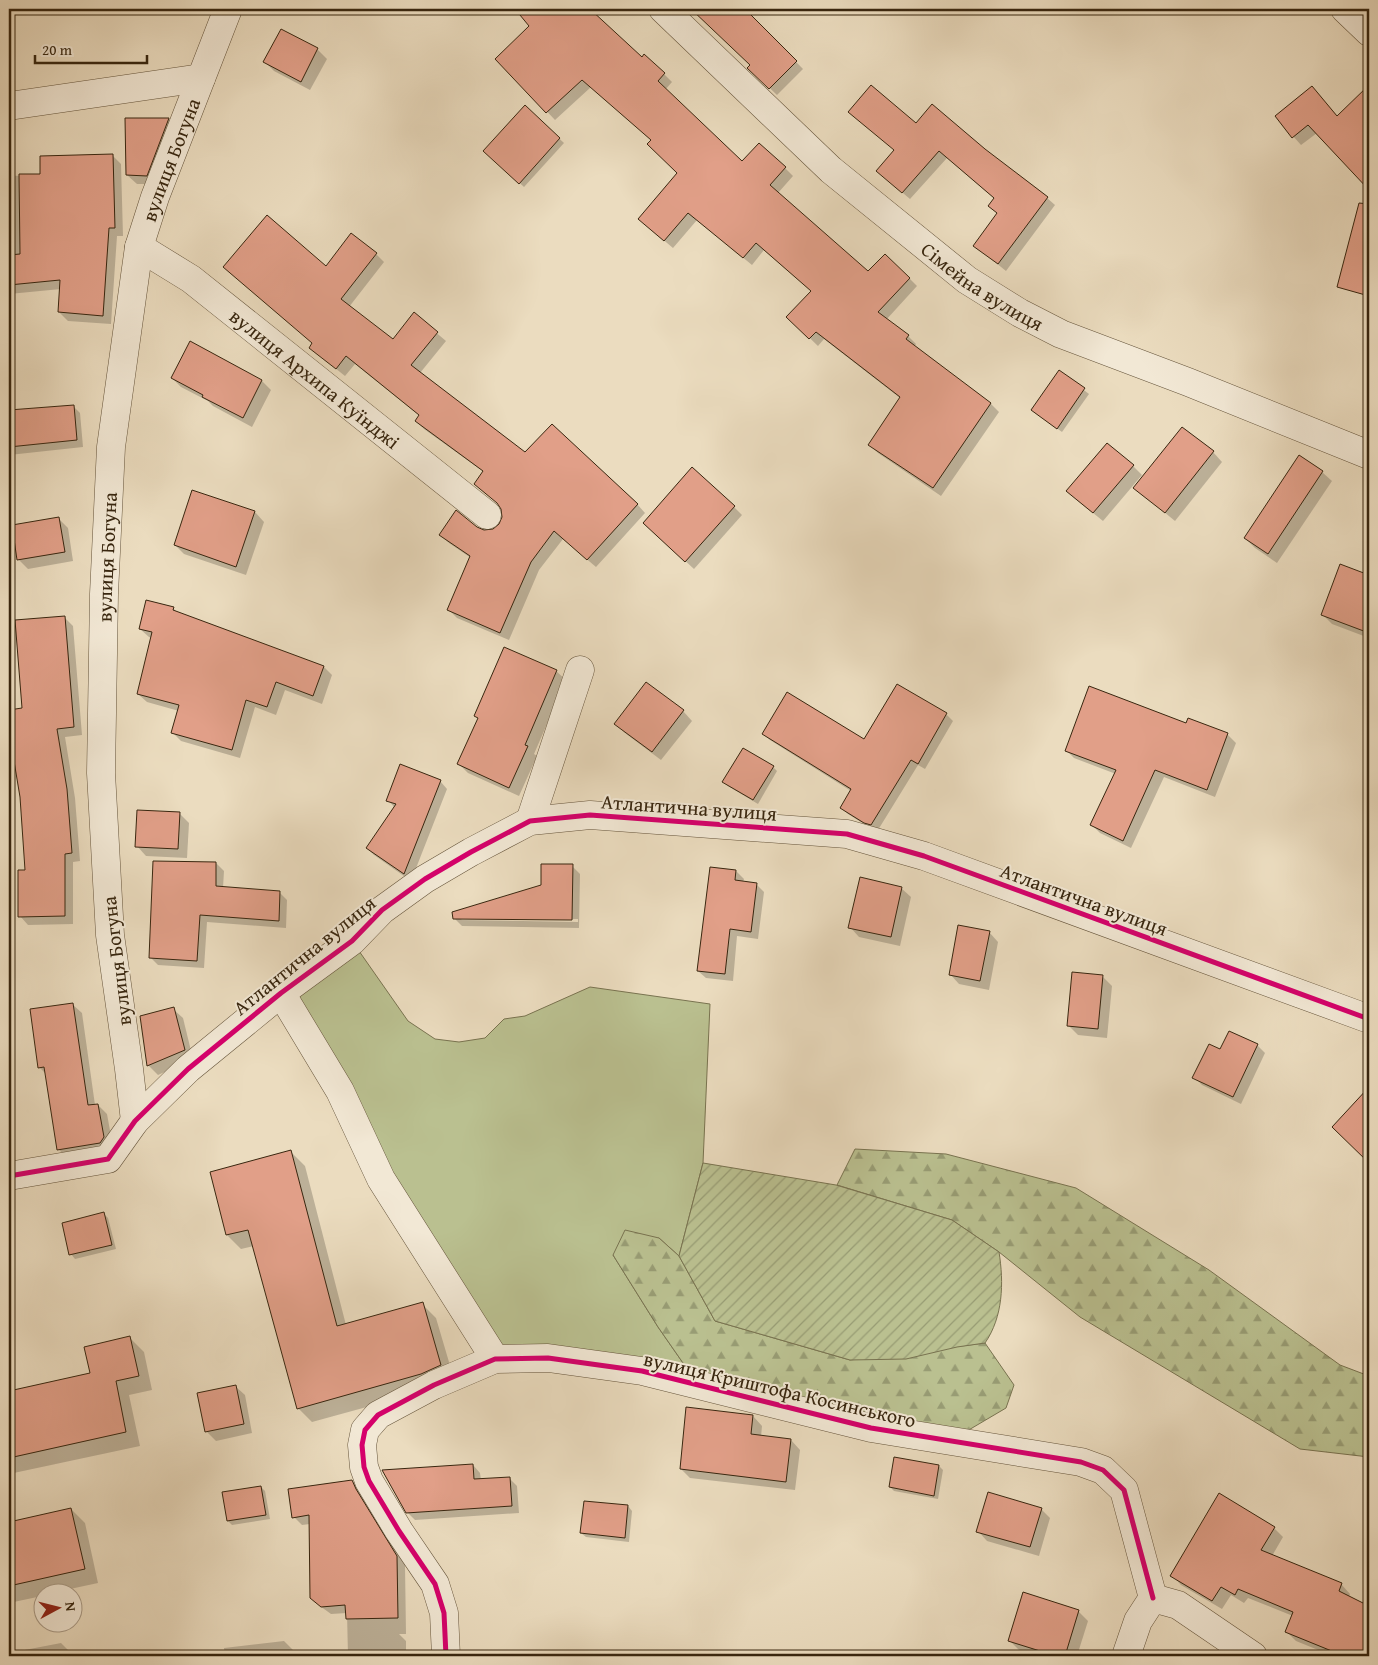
<svg xmlns="http://www.w3.org/2000/svg" width="1378" height="1665" viewBox="0 0 1378 1665" font-family="'Gentium Book Plus',serif">
<style>
.grass{fill:#bac090;stroke:#797350}
.forest{fill:url(#forest-firs);stroke:#797350}
.garden{fill:url(#garden-furrows);stroke:#797350}
.shadow{fill:#0003;fill-rule:evenodd}
.building{fill:#e19f88;stroke:#38260f}
.lines{fill:none;stroke-linecap:round;stroke-linejoin:round}
.minor-casing{stroke:#65543b;stroke-width:29}
.minor{stroke:#f2e8d5;stroke-width:28}
.cycleway-casing{stroke:#f2e8d5;stroke-width:8}
.cycleway{stroke:#d6006c;stroke-width:5}
.labels{text-anchor:middle;dominant-baseline:central;stroke-width:4;stroke-linejoin:round;paint-order:stroke}
.street-label{font-size:20px;fill:#38260f;stroke:#f2e8d5}
</style>
<defs>
<pattern id="forest-firs" width="22" height="20" patternUnits="userSpaceOnUse" patternTransform="scale(1.25)"><rect width="22" height="20" fill="#bac090"/><path d="M5 1l3.5 6h-7zM16 11l3.5 6h-7z" fill="#989c74"/></pattern>
<pattern id="garden-furrows" width="10" height="10" patternUnits="userSpaceOnUse" patternTransform="scale(1.25)"><rect width="10" height="10" fill="#bac090"/><path d="M-1 1l2-2M0 10L10 0M9 11l2-2" fill="none" stroke="#989c74"/></pattern>
</defs>
<rect width="100%" height="100%" fill="#ebdcbf"/>
<filter id="stains"><feTurbulence type="fractalNoise" baseFrequency=".004" numOctaves="4"/><feColorMatrix values="0 0 0 0 .2 0 0 0 0 .09 0 0 0 0 .02 0 0 0 .5 -.17"/></filter>
<radialGradient id="worn" r=".72"><stop offset=".6" stop-color="#630" stop-opacity="0"/><stop offset="1" stop-color="#630" stop-opacity=".3"/></radialGradient>
<path class="grass" d="M352 941 408 1021 435 1039 459 1042 485 1038 504 1019 525 1016 590 987 710 1004 703 1163 679 1256 659 1238 613 1255 658 1327 699 1386 495 1359 281 993Z"/>
<g class="forest">
<path d="M855 1149 946 1154 1076 1188 1209 1270 1340 1365 1369 1376V1457L1300 1449 1080 1317 999 1252 952 1220 837 1185Z"/>
<path d="M625 1230 659 1238 679 1256 715 1321 850 1360 985 1343 1014 1385 1006 1408 950 1441 699 1386 658 1327 613 1255Z"/>
</g>
<path class="garden" d="M703 1163 836 1185 952 1220 999 1252C1004 1283 1003 1317 985 1343L957 1347 906 1359 850 1360 715 1321 679 1256Z"/>
<g class="shadow">
<path d="M516 9H588L642 58 644 56 664 74 672 82 665 90 742 163 759 144 785 168 793 176 778 193 868 273 909 278 917 286 886 320 908 336 916 344 914 347 991 404 999 412 941 496 878 453 870 445 900 398 824 339 818 346 788 317 812 292 764 250 752 265 697 220 673 248 648 227 679 173 652 141 591 87 555 120 497 59 531 26Z"/>
<path d="M705 9H750L747 12 803 69 777 95 749 68 752 65 699 15Z"/>
<path d="M281 31 317 49 327 59 310 90 274 71 265 62Z"/>
<path d="M1312 87 1338 117 1363 93 1369 99V188L1317 133 1301 145 1276 117Z"/>
<path d="M525 107 564 143 524 187 485 151Z"/>
<path d="M168 119 177 129 156 184H137L127 175Z"/>
<path d="M916 125 984 150 1047 198 1055 205 1006 271 975 246 998 214 989 206 995 199 947 158 910 199 877 171Z"/>
<path d="M112 155 121 164 123 236H117L111 324 68 321 59 312 61 289 9 294V176L41 175Z"/>
<path d="M376 254 384 262 349 307 393 340 414 314 446 341 420 373 525 453 637 504 645 513 596 567 563 539 539 570 509 640 457 618 449 610 471 558 449 543 440 535 477 528 484 532 494 531 500 525 504 518 501 506 475 484 484 472 424 429 416 421 420 416 355 364 345 376 310 348 314 344 326 267Z"/>
<path d="M190 343 262 381 271 390 252 427 213 406 208 401 181 387 172 378Z"/>
<path d="M1060 372 1089 394 1062 432 1037 414Z"/>
<path d="M73 406 80 413 83 447 9 455V412Z"/>
<path d="M1213 452 1222 462 1175 521 1135 488Z"/>
<path d="M1133 466 1142 475 1103 521 1077 500Z"/>
<path d="M1322 472 1332 481 1277 563 1255 548 1245 538Z"/>
<path d="M193 492 255 512 264 522 246 575 184 554 175 545Z"/>
<path d="M734 507 742 515 694 569 653 531Z"/>
<path d="M59 519 68 528 73 561 28 569 18 559Z"/>
<path d="M1341 566 1369 576V638L1332 624 1323 615Z"/>
<path d="M173 608 178 613 324 667 332 675 322 704 285 690 276 715 255 707 240 758 181 741 173 733 179 711 147 702 138 694 152 638 149 637 140 629Z"/>
<path d="M64 617 73 626 82 735 65 737 75 798 80 861 73 862V924L28 925 20 916 26 871 21 797 9 723V711L24 710Z"/>
<path d="M556 671 566 680 534 754 537 756 519 796 468 773 459 764Z"/>
<path d="M898 686 946 714 953 721 925 769 918 765 878 830 872 829 848 814 841 807 851 791 770 740 764 734 865 741Z"/>
<path d="M683 711 692 721 661 760 625 733 616 724Z"/>
<path d="M1187 725 1227 734 1236 743 1215 797 1164 777 1131 848 1100 833 1092 825 1116 774 1074 758 1066 750Z"/>
<path d="M773 767 777 771 758 804 728 786 723 781Z"/>
<path d="M440 781 447 789 411 881 374 855 367 848 395 808 388 800Z"/>
<path d="M179 813 189 823 187 858 146 856 137 846Z"/>
<path d="M216 863 224 871 223 888 279 892 287 900 286 928 207 922 204 968 158 965 150 957Z"/>
<path d="M572 866 580 874 579 928 462 926 454 918 542 886ZM465 918 578 919V922L460 920Z"/>
<path d="M736 871 744 879 743 882 756 884 764 892 758 939 737 936 733 981 706 978 698 971Z"/>
<path d="M901 888 911 897 900 946 859 937 850 927Z"/>
<path d="M989 932 998 942 989 990 959 984 950 974Z"/>
<path d="M1102 976 1112 986 1107 1038 1078 1035 1069 1026Z"/>
<path d="M72 1004 82 1013 95 1105H98L107 1114 113 1147 68 1158 58 1149 47 1075 39 1067Z"/>
<path d="M173 1009 183 1018 193 1059 158 1075 148 1065Z"/>
<path d="M1257 1045 1265 1053 1241 1104 1202 1085 1194 1077 1220 1051Z"/>
<path d="M1366 1093 1369 1097V1162L1343 1136Z"/>
<path d="M291 1152 305 1166 346 1325 422 1304 436 1318 454 1379 436 1388 312 1422 298 1408 254 1246 241 1249 227 1235Z"/>
<path d="M104 1214 108 1218 116 1249 75 1259 71 1254Z"/>
<path d="M130 1338 144 1352 152 1390 129 1395 140 1446 9 1474V1392L91 1374Z"/>
<path d="M235 1386 245 1395 252 1433 216 1441 206 1431Z"/>
<path d="M753 1416 762 1426 761 1437 791 1440 800 1450 795 1490 690 1478 681 1469Z"/>
<path d="M473 1465 480 1473 481 1480 509 1478 517 1486 519 1513 415 1520 407 1512Z"/>
<path d="M939 1466 943 1470 938 1499 894 1491 890 1487Z"/>
<path d="M352 1481 360 1489 363 1498 405 1565 406 1634H399L406 1641V1656H348L347 1613 331 1614 320 1606 310 1524 302 1525 294 1517Z"/>
<path d="M261 1487 265 1491 270 1519 232 1525 228 1521Z"/>
<path d="M628 1506 632 1511 629 1542 586 1537 581 1533Z"/>
<path d="M71 1509 85 1523 98 1583 56 1592H42V1596L9 1603V1523Z"/>
<path d="M1041 1509 1050 1518 1039 1556 987 1541 978 1531Z"/>
<path d="M1274 1528 1283 1537 1272 1556 1341 1584 1350 1594 1349 1597 1369 1608V1656H1333L1296 1641 1287 1632 1293 1616 1248 1598 1244 1603 1231 1595 1222 1609 1181 1585 1172 1575Z"/>
<path d="M1024 1594 1079 1612 1088 1621 1077 1656H1039L1019 1650 1009 1640Z"/>
<path d="M284 1641 293 1650 294 1656H225L224 1648Z"/>
<path d="M61 1643 70 1652 71 1656H9V1653Z"/>
</g>
<g class="building">
<path d="M515 9H590L642 57 644 54 665 73 658 81 742 161 759 143 786 167 770 185 868 271 885 254 910 278 878 312 909 335 906 339 991 403 933 488 868 445 900 397 816 332 809 339 786 317 811 291 756 243 743 258 688 213 664 241 638 219 677 173 647 144 651 140 582 80 546 113 495 59 529 26Z"/>
<path d="M691 9H745L797 61 769 89 747 68 750 65Z"/>
<path d="M281 29 318 48 301 82 263 62Z"/>
<path d="M871 85 916 123 932 104 985 149 1048 197 998 264 973 246 997 213 988 206 994 198 939 151 902 193 876 171 894 150 848 112Z"/>
<path d="M1369 85V190L1308 125 1292 138 1275 116 1312 86 1337 116Z"/>
<path d="M525 105 560 138 519 184 483 151Z"/>
<path d="M125 118H169L147 176 126 175Z"/>
<path d="M113 154 115 228H109L103 316 58 312 60 280 9 285V255L20 254 19 174H40V156Z"/>
<path d="M1359 203 1369 204V296L1337 287Z"/>
<path d="M267 215 326 266 351 233 377 253 341 299 393 339 414 312 438 332 411 365 525 452 552 424 638 504 587 560 554 531 531 562 500 633 447 610 470 556 439 535 456 510 477 527 484 530 493 529 499 524 502 517 501 509 497 503 474 484 483 471 415 421 419 415 346 356 336 369 309 348 312 343 223 267Z"/>
<path d="M190 341 262 380 243 418 202 397 203 395 171 378Z"/>
<path d="M1059 370 1085 388 1057 429 1031 410Z"/>
<path d="M74 405 77 440 9 447V410Z"/>
<path d="M1182 427 1214 451 1165 513 1133 488Z"/>
<path d="M1107 443 1134 465 1093 513 1066 491Z"/>
<path d="M1299 455 1323 471 1268 554 1244 538Z"/>
<path d="M692 467 735 506 685 562 643 523Z"/>
<path d="M192 490 255 511 236 567 174 545Z"/>
<path d="M59 517 65 552 17 560 12 525Z"/>
<path d="M1340 564 1369 575V633L1321 615Z"/>
<path d="M146 600 174 607 173 610 324 666 313 696 276 682 267 707 246 700 232 750 171 733 179 705 137 694 152 632 139 629Z"/>
<path d="M65 616 74 727 57 729 67 789 72 853 65 854V916L18 917V870H25L20 797 9 731V710L22 708 15 620Z"/>
<path d="M504 647 557 670 525 745 528 746 509 788 457 764 478 718 474 716Z"/>
<path d="M646 682 684 710 652 752 614 724Z"/>
<path d="M897 684 947 713 918 764 911 760 871 825 864 823 840 808 851 789 762 734 787 692 864 739Z"/>
<path d="M1089 686 1186 723 1188 718 1228 733 1207 790 1155 770 1123 841 1090 825 1116 770 1065 751Z"/>
<path d="M743 748 774 766 753 800 722 782Z"/>
<path d="M400 764 441 780 404 874 366 848 396 804 386 801Z"/>
<path d="M137 810 180 812 178 849 135 847Z"/>
<path d="M153 861 216 862V886L280 891 279 921 200 915 197 961 149 958Z"/>
<path d="M541 864H573L572 920 453 919 452 912 541 885Z"/>
<path d="M710 867 736 870 735 880 757 883 751 932 730 929 725 974 697 971Z"/>
<path d="M860 877 902 887 891 937 848 928Z"/>
<path d="M958 925 990 931 980 981 949 975Z"/>
<path d="M1072 972 1103 975 1098 1029 1067 1026Z"/>
<path d="M73 1003 88 1105 98 1104 104 1137 100 1143 57 1150 44 1067 38 1068 30 1009Z"/>
<path d="M174 1007 185 1050 147 1066 140 1016Z"/>
<path d="M1229 1031 1258 1044 1233 1097 1192 1078 1209 1044 1220 1049Z"/>
<path d="M1369 1087V1163L1332 1127Z"/>
<path d="M291 1150 337 1326 423 1302 441 1365 421 1374 297 1409 248 1230 226 1235 210 1172Z"/>
<path d="M104 1212 112 1245 69 1255 62 1223Z"/>
<path d="M130 1336 139 1376 116 1381 126 1432 9 1458V1391L90 1373 84 1347Z"/>
<path d="M236 1385 244 1424 205 1432 197 1393Z"/>
<path d="M686 1407 753 1415 751 1434 791 1439 786 1482 680 1469Z"/>
<path d="M894 1457 939 1465 934 1496 889 1487Z"/>
<path d="M473 1464 474 1479 510 1477 512 1506 406 1513 382 1470Z"/>
<path d="M352 1480 356 1489 397 1556 398 1618 346 1619 345 1605 321 1607 310 1598 309 1515 292 1518 288 1489Z"/>
<path d="M261 1486 266 1515 227 1521 222 1492Z"/>
<path d="M988 1492 1042 1508 1030 1547 976 1532Z"/>
<path d="M1219 1493 1275 1527 1261 1550 1342 1583 1339 1591 1369 1606V1656H1344L1285 1632 1293 1612 1238 1589 1235 1595 1221 1587 1212 1601 1170 1576Z"/>
<path d="M584 1501 628 1505 625 1538 580 1533Z"/>
<path d="M71 1508 85 1569 9 1586V1522Z"/>
<path d="M1023 1592 1079 1610 1065 1656H1056L1008 1641Z"/>
</g>
<g class="lines">
<g class="minor-casing">
<g id="minor">
<path id="s1" d="M663 9 831 170 967 280 1020 313 1061 334 1188 382 1369 455"/>
<path d="M1345 9 1369 32"/>
<path d="M9 106 201 78"/>
<path id="s2" d="M139 247 191 279 487 515"/>
<path d="M530 821 580 670"/>
<path d="M281 993 340 1091 381 1179 495 1359"/>
<path id="s3" d="M135 1121 129 1069 110 935 101 773 104 594 111 447 139 247 155 197 228 9"/>
<path d="M9 1176 108 1159 135 1121 188 1069 281 993 352 941 382 910 425 879 471 852 530 821 590 815 847 834 924 856 1369 1019"/>
<path d="M446 1656 444 1613 435 1584 399 1531 369 1481 364 1467 362 1445 365 1430 378 1415 434 1385 495 1359 548 1358 642 1371 871 1428 1081 1462 1103 1470 1124 1490 1153 1598"/>
<path d="M1126 1656 1138 1621 1153 1598 1178 1605 1253 1656"/>
</g>
</g>
<use href="#minor" class="minor"/>
<g class="cycleway-casing">
<g id="cycleway">
<path d="M9 1176 108 1159 135 1121 188 1069 281 993 352 941 382 910 425 879 471 852 530 821 590 815 847 834 924 856 1369 1019"/>
<path d="M446 1656 444 1613 435 1584 399 1531 369 1481 364 1467 362 1445 365 1430 378 1415 434 1385 495 1359 548 1358 642 1371 871 1428 1081 1462 1103 1470 1124 1490 1153 1598"/>
</g>
</g>
<use href="#cycleway" class="cycleway"/>
</g>
<g class="labels">
<g class="street-label">
<text stroke="none"><textPath href="#s3" startOffset="971">вулиця Богуна</textPath></text>
<text stroke="none"><textPath href="#s1" startOffset="424">Сімейна вулиця</textPath></text>
<text stroke="none"><textPath href="#s2" startOffset="220">вулиця Архипа Куїнджі</textPath></text>
<text stroke="none"><textPath href="#s3" startOffset="566">вулиця Богуна</textPath></text>
<text transform="translate(689 807) rotate(4)">Атлантична вулиця</text>
<text transform="translate(1084 899) rotate(20)">Атлантична вулиця</text>
<text transform="translate(304 955) rotate(-39)">Атлантична вулиця</text>
<text transform="translate(116 961) rotate(-97)">вулиця Богуна</text>
<text transform="translate(780 1389) rotate(13)">вулиця Криштофа Косинського</text>
</g>
</g>
<rect width="1378" height="1665" fill="none" stroke="#ebdcbf" stroke-width="30"/>
<rect x="10" y="10" width="1358" height="1645" fill="none" stroke="#38260f" stroke-width="2.5"/>
<rect x="15" y="15" width="1348" height="1635" fill="none" stroke="#38260f"/>
<g transform="translate(58 1608) rotate(83)"><circle r="24" fill="#f2e8d5" stroke="#a89a86"/>
<path d="M0-4L9 19L0 12L-9 19Z" fill="#8f2418"/>
<text y="-8" font-size="14" font-weight="bold" text-anchor="middle" fill="#38260f">N</text>
</g>
<path d="M35 55v8h112v-8" fill="none" stroke="#38260f" stroke-width="2.5"/>
<text x="42" y="55" font-size="15" fill="#38260f" stroke="#f2e8d5" stroke-width="4" paint-order="stroke">20 m</text>
<rect width="100%" height="100%" filter="url(#stains)"/>
<rect width="100%" height="100%" fill="url(#worn)"/>
</svg>
